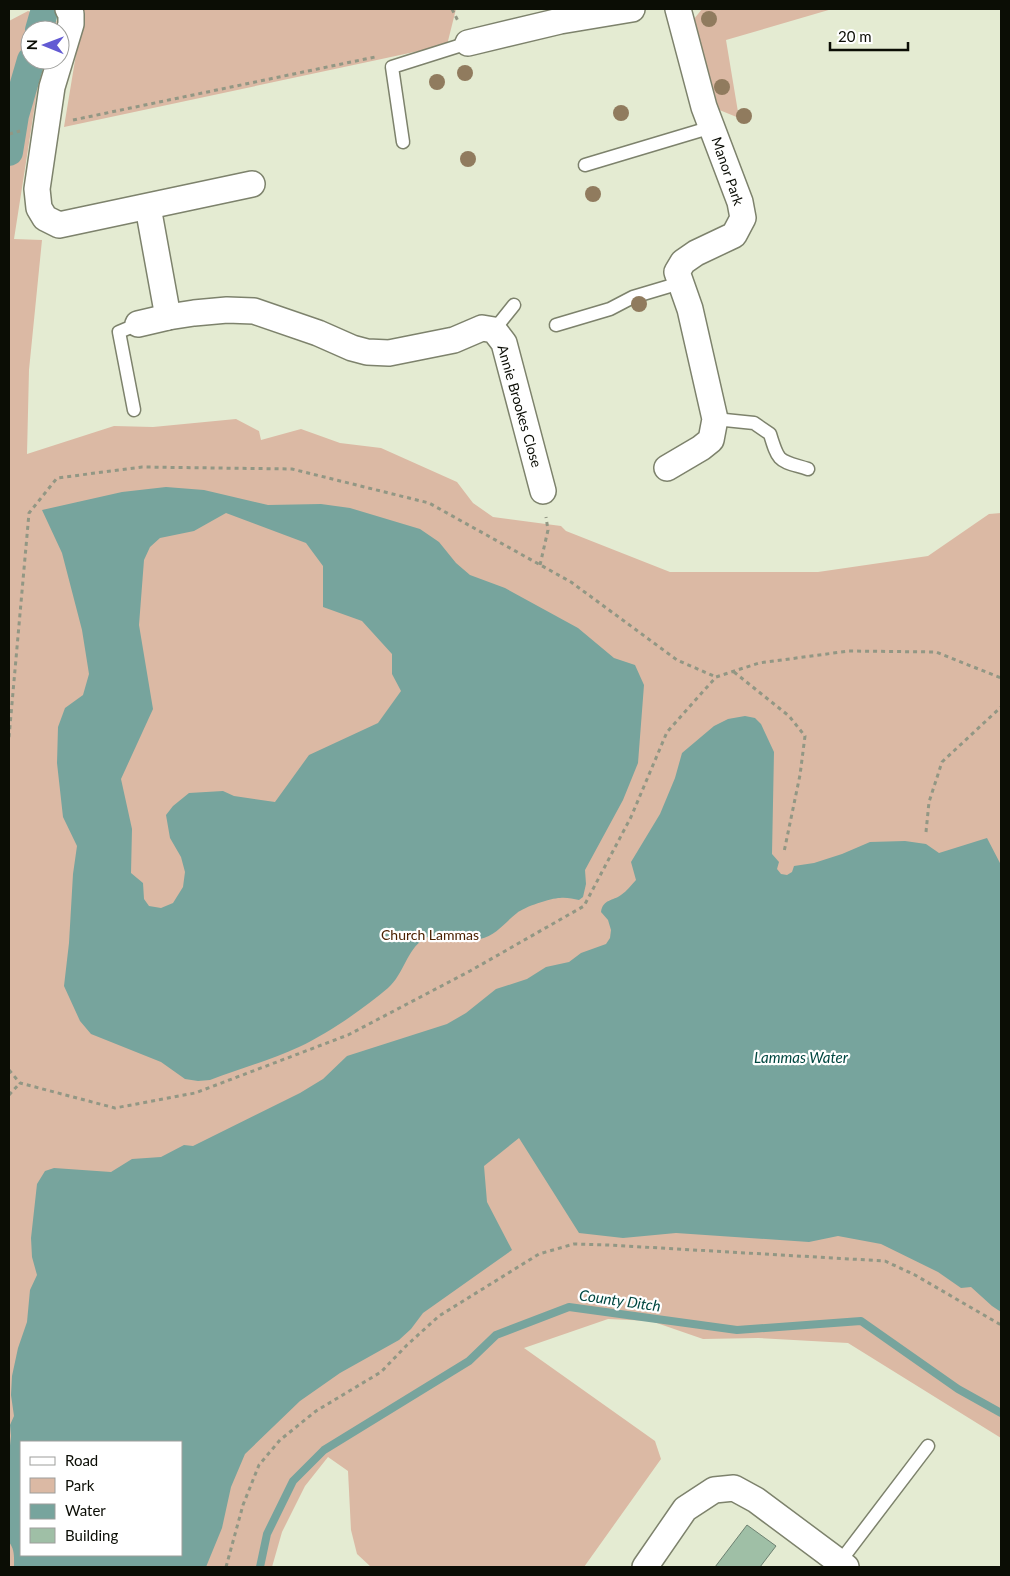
<svg xmlns="http://www.w3.org/2000/svg" width="1010" height="1576" viewBox="0 0 1010 1576" font-family="Lato,sans-serif">
<style>
.green{fill:#dbb9a4;fill-rule:evenodd}
.water{fill:#77a49d;fill-rule:evenodd}
.lines{fill:none;stroke-linecap:round;stroke-linejoin:round}
.stream{stroke:#77a49d;stroke-width:8}
.canal{stroke:#77a49d;stroke-width:28}
.building{fill:#9fbfa6;stroke:#6d8171}
.service-casing{stroke:#7d826c;stroke-width:15}
.minor-casing{stroke:#7d826c;stroke-width:28}
.path{stroke:#929784;stroke-width:3;stroke-dasharray:4 4;stroke-linecap:butt}
.service{stroke:#fff;stroke-width:12}
.minor{stroke:#fff;stroke-width:25}
.tree{fill:#907b5e}
.labels{text-anchor:middle;dominant-baseline:central;stroke-width:4.5;stroke-linejoin:round;paint-order:stroke}
.street-label{font-size:14px;fill:#0b0d05;stroke:#fff}
.park-label{font-size:14px;fill:#4b2000;stroke:#fff}
.water-label{font-size:15px;font-style:italic;fill:#014740;stroke:#fff}
</style>
<rect width="100%" height="100%" fill="#e4ebd2"/>
<g class="green">
<path d="M79 9H456L447 45 64 127 81 24Z"/>
<path d="M702 9H832L726 40 739 118 717 109 694 19Z"/>
<path d="M28 11 57 21 54 30H30V60H45L38 85 14 239 42 240 29 370 27 454 114 426 153 427 236 419 259 431 261 440 301 429 340 443 381 448 457 482 473 503 493 517 561 526 566 531 670 572H818L928 556 989 514 1001 513V1438L848 1343 758 1338 703 1339 651 1321 608 1319 524 1348 655 1441 661 1459 584 1567H371L357 1554 351 1530 348 1471 328 1457 305 1486 282 1532 272 1567H9V21ZM21 1442H181V1555H21Z"/>
</g>
<g class="water">
<path d="M166 487 204 490 268 505 321 504 350 508 420 529 439 542 456 563 470 575 505 588 578 628 614 658 635 665 644 685 638 763 623 800 585 870 586 884 583 897 579 900C573 899 566 897 560 898 551 898 524 907 517 913 505 922 496 936 480 939 463 942 438 930 424 939 407 949 404 974 388 988 363 1009 329 1033 299 1047 271 1060 239 1069 210 1080L198 1081 185 1079 161 1062 91 1034 80 1021 64 986 69 943 73 874 77 846 63 817 57 763 58 727 65 708 83 695 89 674 82 630 62 553 42 510 122 492ZM226 513 306 543 323 566V607L362 621 392 654V674L401 691 378 723 309 755 275 802 234 796 223 791 189 793 173 806 166 815 170 838 181 857 185 872 183 887 173 903 161 908 149 906 144 899 143 883 131 873 132 829 121 779 153 709 139 625 144 560 150 547 160 538 194 531Z"/>
<path d="M745 716 755 718 761 724 774 752 772 854 779 862 777 869 781 874 787 875 792 872 794 866 814 863 842 854 870 842 905 841 926 844 939 853 987 838 1001 865V1312L992 1306 971 1287 961 1288 938 1272 881 1244 838 1236 809 1242 676 1233 623 1238 579 1233 519 1138 484 1166 487 1202 512 1250 423 1313 411 1329 399 1340 340 1373 300 1401 245 1454 231 1487 222 1528 206 1567H14C14 1557 15 1550 9 1542V1455L11 1436 10 1425 14 1416 11 1395 12 1376 18 1348 27 1322 30 1290 37 1275 32 1257 31 1238 37 1184 45 1171 54 1168 111 1172 132 1159 161 1157 184 1145 193 1146 300 1093 323 1079 347 1056 447 1024 466 1013 496 989 527 979 546 967 569 962 581 953 606 944 610 938 611 930 608 920 601 912C603 899 613 901 621 895 627 891 631 885 636 880L631 862 660 814 675 778 682 753 714 726 728 719ZM21 1442H181V1555H21Z"/>
</g>
<g class="lines">
<path class="stream" d="M260 1567 267 1534 293 1481 324 1450 469 1361 496 1335 569 1307 737 1330 861 1321 958 1389 1001 1413"/>
<g class="canal">
<path d="M39 30 43 16"/>
<path d="M9 152 15 115 31 60"/>
</g>
</g>
<path class="building" d="M747 1525 776 1546 760 1567H715Z"/>
<g class="lines">
<g class="service-casing">
<g id="service">
<path d="M403 142 392 67 468 43"/>
<path d="M585 165 712 127"/>
<path d="M556 325 610 309 633 297 680 283"/>
<path d="M494 330 514 305"/>
<path d="M134 410 119 332 138 324"/>
<path d="M715 419 754 423 770 434C779 464 779 460 808 469"/>
<path d="M839 1563 928 1446"/>
</g>
</g>
<g class="minor-casing">
<g id="minor">
<path d="M68 9 71 14V24L52 87 37 189 39 208 45 218 59 225 252 184"/>
<path d="M468 43 560 21 632 9"/>
<path d="M148 207 168 317"/>
<path d="M138 324 168 317 194 313 227 310 254 311 318 333 352 348 367 352 389 353 454 340 482 328 494 330 504 343 543 491"/>
<path d="M667 468 701 448 711 440 715 419 690 309 677 272 683 262 696 253 734 235 743 218 740 202 704 107 678 9"/>
<path d="M645 1567 685 1509 714 1490 734 1488 756 1500 846 1567"/>
</g>
</g>
<g class="path">
<path d="M452 9 458 21"/>
<path d="M73 120 375 57"/>
<path d="M9 134 20 131"/>
<path d="M540 565 548 530 546 517"/>
<path d="M734 672 789 716 805 736 800 775 784 852"/>
<path d="M9 737 29 513 57 478 142 467 292 469 429 503 571 582 677 660 716 677"/>
<path d="M926 832 929 802 942 762 1001 707"/>
<path d="M9 1070 20 1083 115 1108 195 1093 348 1035 470 971 584 906 631 817 667 732 716 677 759 663 849 651 936 652 1001 678"/>
<path d="M9 1095 20 1083"/>
<path d="M226 1567 243 1505 259 1465 280 1440 316 1411 381 1372 407 1345 439 1316 539 1254 574 1244 608 1245 885 1261 915 1275 1001 1325"/>
</g>
<use href="#service" class="service"/>
<use href="#minor" class="minor"/>
</g>
<g class="tree">
<circle cx="709" cy="19" r="8"/>
<circle cx="465" cy="73" r="8"/>
<circle cx="437" cy="82" r="8"/>
<circle cx="722" cy="87" r="8"/>
<circle cx="621" cy="113" r="8"/>
<circle cx="744" cy="116" r="8"/>
<circle cx="468" cy="159" r="8"/>
<circle cx="593" cy="194" r="8"/>
<circle cx="639" cy="304" r="8"/>
</g>
<g class="labels">
<g class="street-label">
<text transform="translate(728 171) rotate(71)">Manor Park</text>
<text transform="translate(520 406) rotate(74)">Annie Brookes Close</text>
</g>
<g class="park-label">
<text x="430" y="934">Church Lammas</text>
</g>
<g class="water-label">
<text x="801" y="1057">Lammas Water</text>
<text transform="translate(620 1300) rotate(8)">County Ditch</text>
</g>
</g>
<rect width="1010" height="1576" fill="none" stroke="#0b0d05" stroke-width="20"/>
<rect x="20" y="1441" width="162" height="115" fill="#ffffff" stroke="#9d9e9b"/>
<rect x="30" y="1457" width="25" height="8" fill="#ffffff" stroke="#9d9e9b"/>
<text x="65" y="1466" font-size="15" fill="#0b0d05">Road</text>
<rect x="30" y="1478" width="25" height="15" fill="#dbb9a4" stroke="#9d9e9b"/>
<text x="65" y="1491" font-size="15" fill="#0b0d05">Park</text>
<rect x="30" y="1504" width="25" height="15" fill="#77a49d" stroke="#9d9e9b"/>
<text x="65" y="1516" font-size="15" fill="#0b0d05">Water</text>
<rect x="30" y="1528" width="25" height="15" fill="#9fbfa6" stroke="#9d9e9b"/>
<text x="65" y="1541" font-size="15" fill="#0b0d05">Building</text>
<g transform="translate(45 45) rotate(271)"><circle r="24" fill="#ffffff" stroke="#9d9e9b"/>
<path d="M0-4L9 19L0 12L-9 19Z" fill="#625ad3"/>
<text y="-8" font-size="14" font-weight="bold" text-anchor="middle" fill="#0b0d05">N</text>
</g>
<path d="M830 42v8h78v-8" fill="none" stroke="#0b0d05" stroke-width="2.5"/>
<text x="838" y="42" font-size="15" fill="#0b0d05" stroke="#ffffff" stroke-width="4" paint-order="stroke">20 m</text>
</svg>
